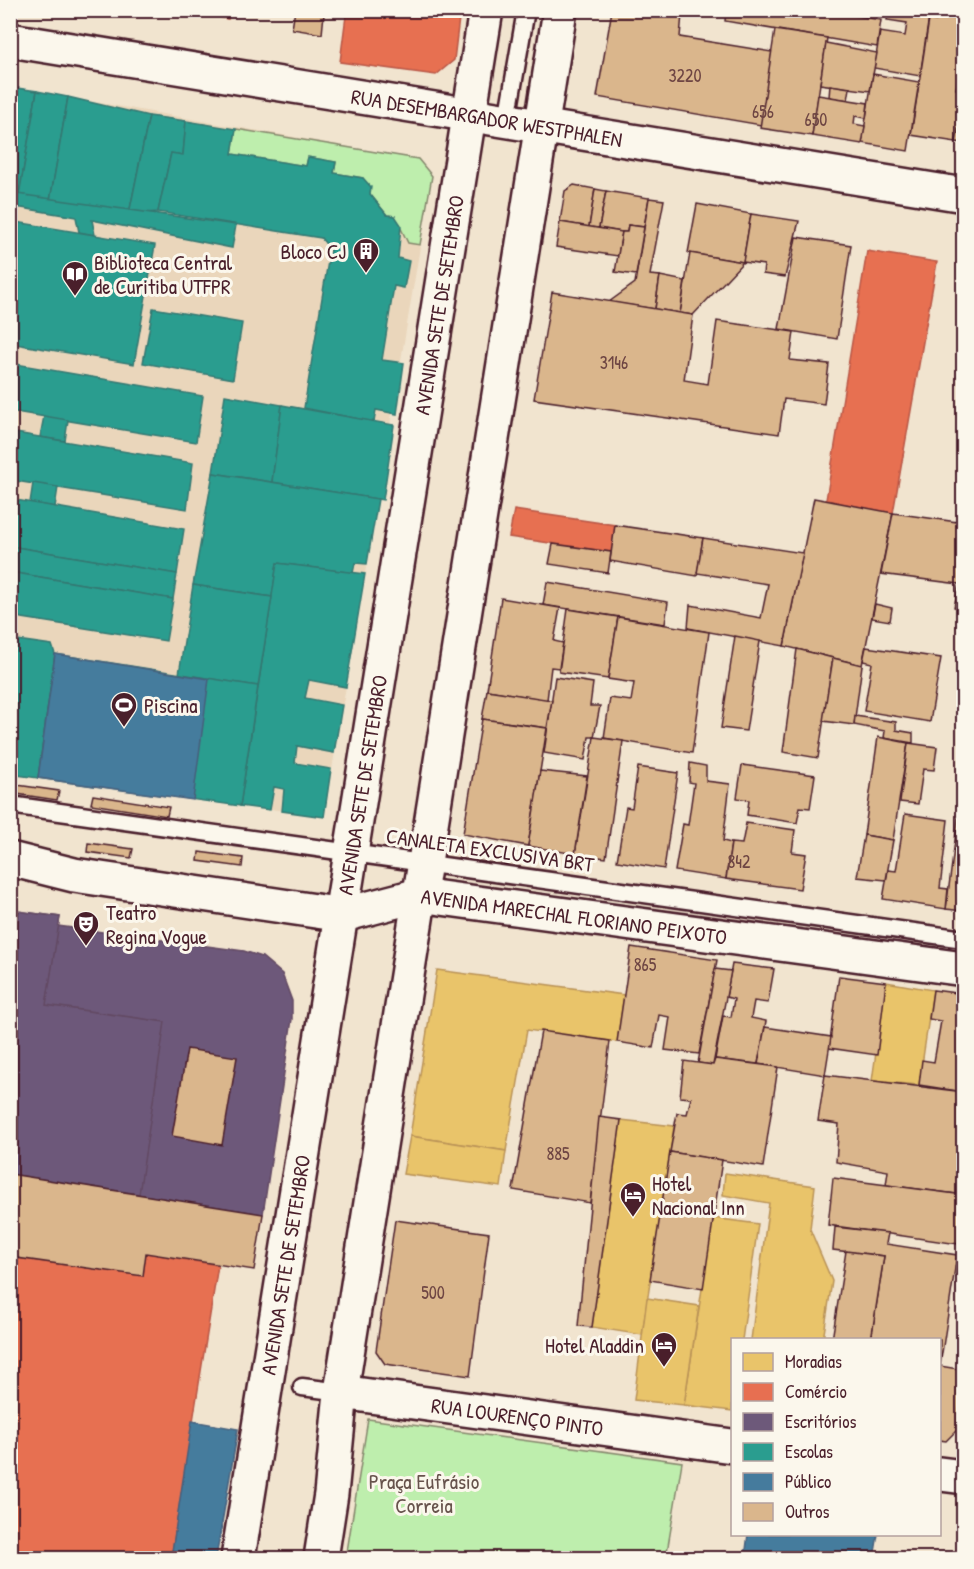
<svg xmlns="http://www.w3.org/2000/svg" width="974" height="1569" viewBox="0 0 974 1569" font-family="'Patrick Hand',sans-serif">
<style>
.built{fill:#ead6bb}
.green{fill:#beeead;stroke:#84866c;stroke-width:1.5}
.homes{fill:#e9c46a;stroke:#b99257;stroke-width:1.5}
.shops{fill:#e76f51;stroke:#b85746;stroke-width:1.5}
.offices{fill:#6d597a;stroke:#624862;stroke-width:1.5}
.schools{fill:#2a9d8f;stroke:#347771;stroke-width:1.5}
.public{fill:#457b9d;stroke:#465f7b;stroke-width:1.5}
.building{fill:#dab68c;stroke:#4a1f2b;stroke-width:1.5}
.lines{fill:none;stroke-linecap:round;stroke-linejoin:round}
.lane-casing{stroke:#4a1f2b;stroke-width:21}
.street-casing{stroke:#4a1f2b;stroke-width:38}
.secondary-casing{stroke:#4a1f2b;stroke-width:38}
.lane{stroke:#fbf7ec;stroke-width:16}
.street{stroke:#fbf7ec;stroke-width:33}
.secondary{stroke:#fbf7ec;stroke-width:33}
.labels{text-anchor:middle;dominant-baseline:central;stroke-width:6;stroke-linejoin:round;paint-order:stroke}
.number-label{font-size:18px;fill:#6e4543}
.street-label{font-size:21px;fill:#4a1f2b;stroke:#fbf7ec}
.poi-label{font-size:21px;fill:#4a1f2b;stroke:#fbf7ec;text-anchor:start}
.park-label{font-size:21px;fill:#67534c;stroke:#fbf7ec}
</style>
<rect width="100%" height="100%" fill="#f1e4cf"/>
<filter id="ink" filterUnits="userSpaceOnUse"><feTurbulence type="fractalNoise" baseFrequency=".0167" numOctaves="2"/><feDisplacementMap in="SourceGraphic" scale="12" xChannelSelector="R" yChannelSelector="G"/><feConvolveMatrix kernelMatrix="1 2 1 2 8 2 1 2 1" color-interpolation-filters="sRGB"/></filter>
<g filter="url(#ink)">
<path class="built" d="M10 87 418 159 432 176 324 817 11 770Z"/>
<g class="green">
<path d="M236 129 418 159 432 176 420 245 408 243 395 216 387 215 370 194 363 178 334 173 336 162 308 157 306 166 232 154Z"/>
<path d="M368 1419 682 1462 666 1558H346Z"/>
</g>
<g class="homes">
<path d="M437 970 624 995 617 1042 527 1030 506 1151 410 1136Z"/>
<path d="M886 982 933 990 919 1085 872 1081Z"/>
<path d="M621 1120 674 1126 642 1335 592 1327Z"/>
<path d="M410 1136 506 1151 501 1187 403 1174Z"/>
<path d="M725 1173 815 1186 810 1229 832 1281 823 1340H751L769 1203 723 1195Z"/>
<path d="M713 1218 758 1224 742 1340H732V1411L684 1405Z"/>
<path d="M647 1298 699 1306 684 1405 634 1400Z"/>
</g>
<g class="shops">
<path d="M189 10H230L228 19Z"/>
<path d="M353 10H460L454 60 436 75 340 62 346 16Z"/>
<path d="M867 251 937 262 893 513 826 500Z"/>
<path d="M514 510 615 525 611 552 509 537Z"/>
<path d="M146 1253 218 1265 171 1558H10V1257L143 1276Z"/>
</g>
<g class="offices">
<path d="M10 910 60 917 58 926 244 951 262 957 282 974 292 1001V1019L263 1214 10 1174Z"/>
<path d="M10 910 60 917 46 1005 165 1022 139 1194 10 1174Z"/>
</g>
<g class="schools">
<path d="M10 87 37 91 19 195 10 194Z"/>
<path d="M37 91 68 97 50 201 19 195Z"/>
<path d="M68 97 149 116 129 214 50 201Z"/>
<path d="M149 116 186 121 183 155 171 153 158 212 129 214Z"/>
<path d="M186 121 236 129 232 154 306 166 308 157 336 162 334 173 363 178 371 187 370 194 387 215 395 216 401 225 398 258 409 261 404 288 394 286 382 360 404 363 397 414 376 410 374 422 304 408 330 249 321 238 158 212 171 153 183 155Z"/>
<path d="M10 193 236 225 232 248 92 220 95 235 79 232 76 217 10 206Z"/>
<path d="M10 221 155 245 134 364 10 343Z"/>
<path d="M153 308 242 323 233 379 143 363Z"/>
<path d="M10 363 203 396 196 442 10 411Z"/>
<path d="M225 395 282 405 272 482 213 473Z"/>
<path d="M282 405 394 425 383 500 272 482Z"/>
<path d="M44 416 68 420 65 441 40 437Z"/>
<path d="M10 432 193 463 187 509 10 480Z"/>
<path d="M213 473 378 499 367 564 355 563 353 573 277 563 272 597 193 585Z"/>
<path d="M33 483 58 487 55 507 30 503Z"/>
<path d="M10 499 184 529 177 574 10 546Z"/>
<path d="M10 546 177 574 173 599 10 572Z"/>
<path d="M277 563 365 574 346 687 309 680 305 698 342 705 334 753 297 746 295 763 331 769 324 817 282 811 284 789 274 787 270 810 240 806Z"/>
<path d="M10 572 173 599 166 641 10 616Z"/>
<path d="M193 585 272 597 258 686 179 674Z"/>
<path d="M10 639 52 645 55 654 38 778 10 774Z"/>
<path d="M55 654 258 686 240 806 38 778Z"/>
</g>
<g class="public">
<path d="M55 654 209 679 193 800 38 778Z"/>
<path d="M192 1421 238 1429 216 1558H171Z"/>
<path d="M748 1534H878L874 1558H745Z"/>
</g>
<g class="building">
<path d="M295 10H353L346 16 324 14 322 34 292 29Z"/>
<path d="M612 10 682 14 680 37 772 52 761 125 597 97Z"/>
<path d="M726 10H823L881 20 877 47 725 21Z"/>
<path d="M889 10H930L920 76 874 68 880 32 905 36 907 23 887 20Z"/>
<path d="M937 10H964V47L956 89 964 91V97L956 142 911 135 929 20 936 21Z"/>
<path d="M775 30 827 38 812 136 760 128Z"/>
<path d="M826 43 877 53 870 91 820 84Z"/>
<path d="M873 74 919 82 908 151 862 143Z"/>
<path d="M830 85 850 88 848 100 829 97Z"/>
<path d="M818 95 868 103 866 118 855 116 854 124 865 126 862 144 812 136Z"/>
<path d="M961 115H964V143L956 142Z"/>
<path d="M574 185 595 189 589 227 560 222 565 191Z"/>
<path d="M595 189 606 191 599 228 589 227Z"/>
<path d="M606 191 649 198 644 227 628 225 627 232H622L599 228Z"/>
<path d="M649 198 664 200 650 275 660 276 655 309 609 302 635 283Z"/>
<path d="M697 204 751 214 743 262 688 253Z"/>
<path d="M751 214 799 221 785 277 763 274 764 265 743 262Z"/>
<path d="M560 222 622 232 618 256 556 247Z"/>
<path d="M628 225 644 227 636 275 615 272 622 232H627Z"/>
<path d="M796 237 851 245 837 339 779 329Z"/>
<path d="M690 253 743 262 693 315 680 313Z"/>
<path d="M660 276 685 281 680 313 655 309Z"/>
<path d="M552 292 693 315 684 380 708 384 717 321 794 332 790 360 829 364 824 404 784 399 779 434 534 399Z"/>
<path d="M814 498 893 513 862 665 784 646Z"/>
<path d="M893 513 964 523V609L954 607 959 584 881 574Z"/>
<path d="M615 525 703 538 697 576 610 561Z"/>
<path d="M703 538 803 553 784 646 688 628 690 605 761 618 768 584 697 573Z"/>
<path d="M553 544 611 552 608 573 549 564Z"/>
<path d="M547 582 668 602 665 624 543 605Z"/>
<path d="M501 598 560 608 554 641 563 643 559 668 551 667 547 700 487 690Z"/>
<path d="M875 604 892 608 890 621 872 618Z"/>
<path d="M568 609 618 617 608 679 559 672Z"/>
<path d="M618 617 709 632 692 753 604 738 610 698 631 701 634 683 608 679Z"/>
<path d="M735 636 760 641 746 731 721 728Z"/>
<path d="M866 647 941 658 930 722 864 711 872 663 863 661Z"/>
<path d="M797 649 833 658 818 758 783 752Z"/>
<path d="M833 658 862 665 854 725 823 721Z"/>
<path d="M555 677 593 683 590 706H600L594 737H589L585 760 544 753Z"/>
<path d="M487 690 552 700 547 728 482 719Z"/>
<path d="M855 716 896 722V730L913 733V743L884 738 885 731 854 725Z"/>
<path d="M482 719 547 728 528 846 463 834Z"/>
<path d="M594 737 623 741 606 858 575 854Z"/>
<path d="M878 737 908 743 893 840 864 835Z"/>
<path d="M908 743 937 747 934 770 923 769 918 804 900 802Z"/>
<path d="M690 763 706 766V781L730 784 723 841 731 843 726 879 675 871 683 824 688 825 694 783 689 782Z"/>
<path d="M742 765 815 775 810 808 800 807 797 823 747 815 749 800 737 798Z"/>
<path d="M638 767 678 773 664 869 617 861 626 807 632 808Z"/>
<path d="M540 771 587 776 575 854 528 846Z"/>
<path d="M10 784 59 791 57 800 10 793Z"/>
<path d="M962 787H964V911L946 909Z"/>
<path d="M93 795 169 807 167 816 91 804Z"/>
<path d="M905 814 948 820 940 888 948 889 946 909 883 899 888 870 896 871Z"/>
<path d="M746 823 795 830 792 852 806 854 800 889 726 879 731 843 742 844Z"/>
<path d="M864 835 893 840 886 880 857 877Z"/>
<path d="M88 843 133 849 131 858 87 852Z"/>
<path d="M199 852 243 858 242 867 198 861Z"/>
<path d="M631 947 717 960 699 1054 665 1050 670 1017 659 1015 653 1048 617 1042Z"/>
<path d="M732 964 774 969 768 1003 754 1001 751 1018 766 1021 758 1064 715 1059 723 1016 731 1017 734 999 726 997Z"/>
<path d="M715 969 731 971 713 1065 698 1063Z"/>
<path d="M839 976 886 982 877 1055 829 1048Z"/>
<path d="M933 990 964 994V1092L919 1085 922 1060 934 1062 941 1021 929 1019Z"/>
<path d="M765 1027 831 1037 825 1075 758 1064Z"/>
<path d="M541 1031 610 1041 590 1203 513 1190Z"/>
<path d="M187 1049 237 1057 222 1145 172 1136Z"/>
<path d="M715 1059 778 1067 763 1167 670 1152 677 1113 687 1114 691 1098 680 1097 684 1061 713 1065Z"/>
<path d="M825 1075 964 1092V1195L886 1185 888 1171 836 1162 839 1124 818 1121Z"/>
<path d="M599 1117 621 1120 592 1327 578 1326Z"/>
<path d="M670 1152 722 1160 703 1289 650 1280Z"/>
<path d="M10 1174 263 1214 254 1270 146 1253 143 1276 10 1257Z"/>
<path d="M833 1178 964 1195 958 1244 828 1225Z"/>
<path d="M395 1220 489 1233 470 1376 385 1364 376 1351Z"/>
<path d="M835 1227 888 1233 886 1244 957 1255 940 1366V1340H871L884 1256 833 1250Z"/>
<path d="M846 1251 884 1256 871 1340H832Z"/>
<path d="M940 1366 964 1370 957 1430 946 1441 940 1440Z"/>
</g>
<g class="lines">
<g class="lane-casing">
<g id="lane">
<path d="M507 120 526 10"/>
<path d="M10 805 964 939"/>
<path d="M302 1387 341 1392"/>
</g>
</g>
<g class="street-casing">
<g id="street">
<path id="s1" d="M341 1392 732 1446"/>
<path d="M940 1474 964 1477"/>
</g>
</g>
<g class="secondary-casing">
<g id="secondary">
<path id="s2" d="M10 40 964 195"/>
<path id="s3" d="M10 859 74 875 343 915 419 895 964 969"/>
<path id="s4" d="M238 1558 486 10"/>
<path d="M321 1558 331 1494 341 1392 560 10"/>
</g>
</g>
<use href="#lane" class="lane"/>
<use href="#street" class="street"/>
<use href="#secondary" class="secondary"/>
</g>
</g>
<defs>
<g id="building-pin" transform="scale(1.35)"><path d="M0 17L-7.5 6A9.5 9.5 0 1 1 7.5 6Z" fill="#4a1f2b" stroke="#fbf7ec"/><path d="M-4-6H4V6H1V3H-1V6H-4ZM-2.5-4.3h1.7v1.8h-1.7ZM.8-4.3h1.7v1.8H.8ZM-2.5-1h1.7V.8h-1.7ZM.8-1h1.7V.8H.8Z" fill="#fff"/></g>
<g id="library-pin" transform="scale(1.35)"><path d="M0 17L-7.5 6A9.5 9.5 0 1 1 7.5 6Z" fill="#4a1f2b" stroke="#fbf7ec"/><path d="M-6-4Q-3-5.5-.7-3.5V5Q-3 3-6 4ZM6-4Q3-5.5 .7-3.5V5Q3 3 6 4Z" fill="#fff"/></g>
<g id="stadium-pin" transform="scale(1.35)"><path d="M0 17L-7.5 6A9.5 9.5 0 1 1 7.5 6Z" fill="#4a1f2b" stroke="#fbf7ec"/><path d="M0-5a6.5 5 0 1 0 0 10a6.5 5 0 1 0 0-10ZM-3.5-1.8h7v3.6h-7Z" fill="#fff"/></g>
<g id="theatre-pin" transform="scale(1.35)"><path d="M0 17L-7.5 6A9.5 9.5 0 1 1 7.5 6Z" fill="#4a1f2b" stroke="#fbf7ec"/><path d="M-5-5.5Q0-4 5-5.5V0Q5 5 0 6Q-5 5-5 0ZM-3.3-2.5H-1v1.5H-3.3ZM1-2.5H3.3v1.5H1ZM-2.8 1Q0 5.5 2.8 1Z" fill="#fff"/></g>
<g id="hotel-pin" transform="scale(1.35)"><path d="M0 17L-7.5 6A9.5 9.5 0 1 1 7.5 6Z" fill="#4a1f2b" stroke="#fbf7ec"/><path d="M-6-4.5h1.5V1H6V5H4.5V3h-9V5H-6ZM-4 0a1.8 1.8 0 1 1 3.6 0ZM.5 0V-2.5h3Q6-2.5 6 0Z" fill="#fff"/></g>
</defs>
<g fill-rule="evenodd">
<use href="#building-pin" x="366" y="251"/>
<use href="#library-pin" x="75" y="274"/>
<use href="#stadium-pin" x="124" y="705"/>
<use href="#theatre-pin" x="86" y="924"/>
<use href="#hotel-pin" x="633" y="1195"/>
<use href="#hotel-pin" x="664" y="1345"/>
</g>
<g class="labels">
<g class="number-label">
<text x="685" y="75">3220</text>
<text x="763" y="111">656</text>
<text x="816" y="119">650</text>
<text x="614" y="362">3146</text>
<text x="739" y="861">842</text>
<text x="645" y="964">865</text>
<text x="558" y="1153">885</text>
<text x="433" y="1292">500</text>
</g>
<g class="street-label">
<text stroke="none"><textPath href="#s2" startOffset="483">RUA DESEMBARGADOR WESTPHALEN</textPath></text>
<text stroke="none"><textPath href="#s4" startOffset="1269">AVENIDA SETE DE SETEMBRO</textPath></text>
<text stroke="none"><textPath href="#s4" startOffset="783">AVENIDA SETE DE SETEMBRO</textPath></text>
<text transform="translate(490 850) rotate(8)">CANALETA EXCLUSIVA BRT</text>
<text stroke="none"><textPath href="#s3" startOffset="573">AVENIDA MARECHAL FLORIANO PEIXOTO</textPath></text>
<text stroke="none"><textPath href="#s4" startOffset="297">AVENIDA SETE DE SETEMBRO</textPath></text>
<text stroke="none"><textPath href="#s1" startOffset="178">RUA LOURENÇO PINTO</textPath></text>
</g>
<g class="poi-label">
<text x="346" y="251" text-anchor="end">Bloco CJ</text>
<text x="94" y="262">Biblioteca Central<tspan x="94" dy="24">de Curitiba UTFPR</tspan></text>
<text x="144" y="705">Piscina</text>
<text x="106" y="912">Teatro<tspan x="106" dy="24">Regina Vogue</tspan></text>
<text x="652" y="1183">Hotel<tspan x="652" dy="24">Nacional Inn</tspan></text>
<text x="644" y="1345" text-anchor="end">Hotel Aladdin</text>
</g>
<g class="park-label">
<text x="424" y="1481">Praça Eufrásio<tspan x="424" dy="24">Correia</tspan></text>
</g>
</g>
<rect width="974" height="1569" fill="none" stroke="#fbf7ec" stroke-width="36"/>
<rect x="18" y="18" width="938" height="1533" fill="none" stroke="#4a1f2b" stroke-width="2" filter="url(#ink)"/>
<rect x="731" y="1338" width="210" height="198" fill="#fbf7ec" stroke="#b4a19f" stroke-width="1.5"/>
<rect x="743" y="1353" width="30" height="18" fill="#e9c46a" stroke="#b4a19f" stroke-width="1.5"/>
<text x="785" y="1368" font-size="18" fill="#4a1f2b">Moradias</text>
<rect x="743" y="1383" width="30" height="18" fill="#e76f51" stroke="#b4a19f" stroke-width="1.5"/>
<text x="785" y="1398" font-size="18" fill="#4a1f2b">Comércio</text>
<rect x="743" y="1413" width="30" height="18" fill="#6d597a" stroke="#b4a19f" stroke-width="1.5"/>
<text x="785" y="1428" font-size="18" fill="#4a1f2b">Escritórios</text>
<rect x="743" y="1443" width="30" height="18" fill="#2a9d8f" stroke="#b4a19f" stroke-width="1.5"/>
<text x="785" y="1458" font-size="18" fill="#4a1f2b">Escolas</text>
<rect x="743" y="1473" width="30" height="18" fill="#457b9d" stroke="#b4a19f" stroke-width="1.5"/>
<text x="785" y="1488" font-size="18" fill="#4a1f2b">Público</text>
<rect x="743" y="1503" width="30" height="18" fill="#dab68c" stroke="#b4a19f" stroke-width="1.5"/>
<text x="785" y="1518" font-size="18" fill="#4a1f2b">Outros</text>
</svg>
